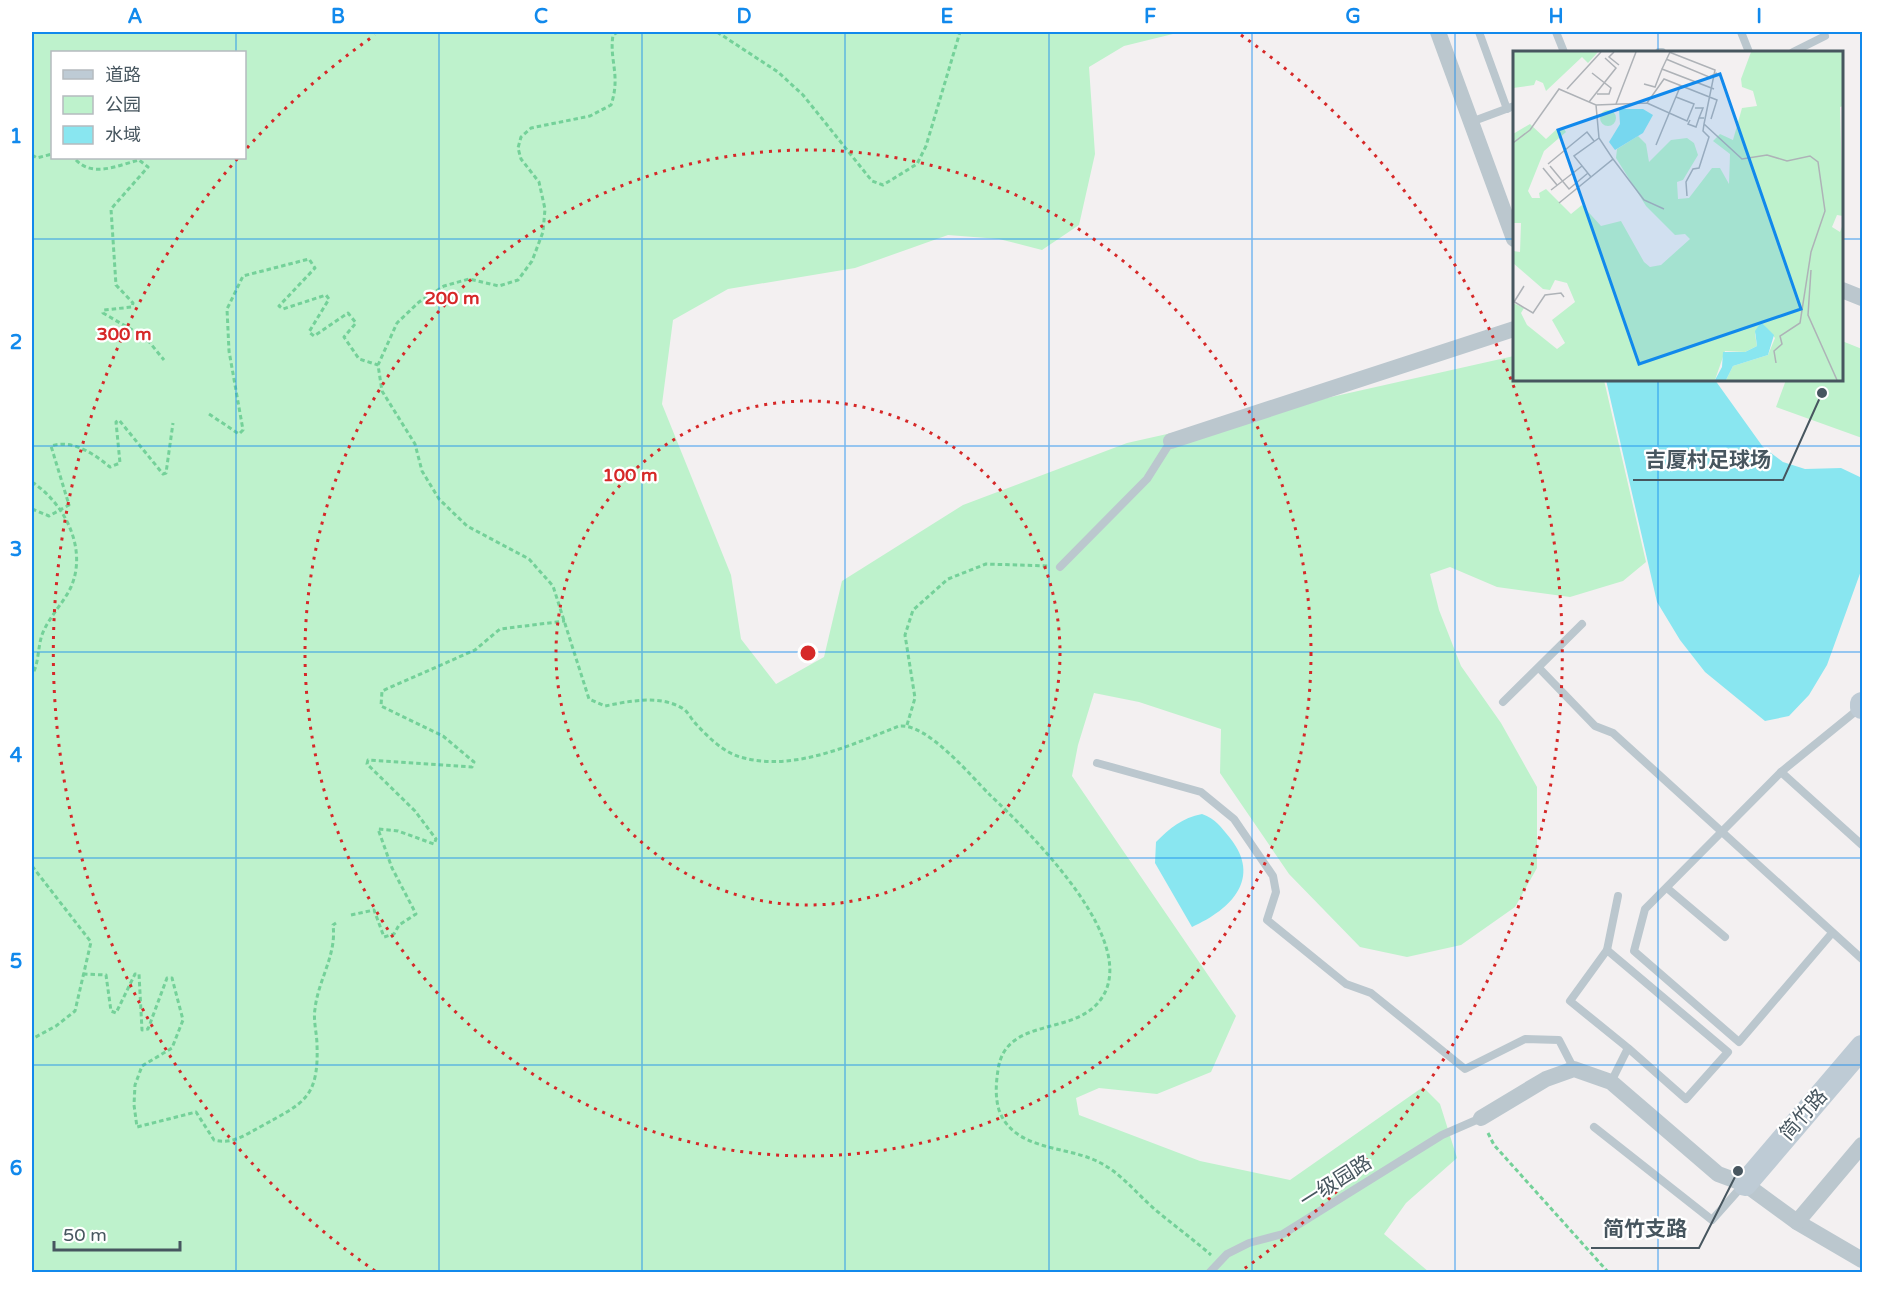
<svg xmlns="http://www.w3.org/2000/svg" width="1894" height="1304" viewBox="0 0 1894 1304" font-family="'Varela Round','Noto Sans SC',sans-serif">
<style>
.green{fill:#bef2cc;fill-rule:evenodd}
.water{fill:#89e6f0}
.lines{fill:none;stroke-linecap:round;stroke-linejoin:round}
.path{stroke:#74d199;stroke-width:3;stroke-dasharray:4.5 3;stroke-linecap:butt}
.lane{stroke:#bbc7ce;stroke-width:8}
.street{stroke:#bbc7ce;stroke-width:16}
.secondary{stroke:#becbd5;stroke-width:24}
.grid{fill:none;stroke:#1189ec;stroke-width:1.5;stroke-opacity:0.55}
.ring{fill:none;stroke:#d62828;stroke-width:3;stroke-dasharray:3 6}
.labels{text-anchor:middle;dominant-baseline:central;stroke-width:4.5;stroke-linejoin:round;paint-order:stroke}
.street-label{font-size:20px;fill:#47565f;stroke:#fff}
.inset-road{fill:none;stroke:#aeb2b7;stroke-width:1.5}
.view{fill:#1189ec;fill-opacity:0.15;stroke:#1189ec;stroke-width:3}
.inset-edge{fill:none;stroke:#47565f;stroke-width:3}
.centre{fill:#d62828;stroke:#fff;stroke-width:3}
.ring-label{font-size:18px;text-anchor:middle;font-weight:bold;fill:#d62828;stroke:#fff;stroke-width:4.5;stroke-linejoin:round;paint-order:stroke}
.leader{fill:none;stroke:#47565f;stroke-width:2}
.callout-dot{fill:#47565f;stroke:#fff;stroke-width:2}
.callout-label{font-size:21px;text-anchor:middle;font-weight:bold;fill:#47565f;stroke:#fff;stroke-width:4.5;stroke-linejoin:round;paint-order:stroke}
.neatline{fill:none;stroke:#1189ec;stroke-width:2}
.grid-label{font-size:20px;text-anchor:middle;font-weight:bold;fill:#1189ec}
</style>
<rect width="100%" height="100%" fill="#f3f0f1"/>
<g class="green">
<path d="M32 32H1181L1124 46 1089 67 1095 154 1079 225 1042 250 999 239 948 235 855 268 728 289 673 320 662 404 731 575 741 639 776 684 824 657 842 581 963 505 1127 443 1514 356V380H1604L1646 562 1623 581 1570 597 1497 587 1450 567 1430 574 1439 610 1461 666 1501 723 1537 787V868L1515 907 1461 945 1407 957 1360 947 1289 874 1220 773 1221 729 1139 702 1094 693 1078 745 1072 776 1236 1016 1211 1072 1157 1094 1099 1088 1076 1098 1079 1115 1200 1161 1290 1180 1423 1087 1440 1104 1457 1158 1406 1203 1384 1234 1429 1272H32ZM52 52H244V158H52Z"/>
<path d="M1842 341 1862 349V438L1776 407 1786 380H1842Z"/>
</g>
<g class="water">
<path d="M1606 380H1715L1763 447 1783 462 1805 469 1841 468 1862 478V568L1827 665 1809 695 1789 716 1765 721 1705 672 1680 640 1657 602Z"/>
<path d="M1202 814C1216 819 1220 826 1230 838 1262 878 1232 909 1192 927L1155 863 1156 842C1170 828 1182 818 1202 814Z"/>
</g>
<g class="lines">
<g class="path">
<path d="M618 32 613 35C609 61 621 75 611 105L590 116 531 128 521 137 518 148 521 159 539 182 545 209 543 232 532 261 518 280 499 286 469 279 444 286 419 302 397 323 378 365 382 391 415 444 422 471 439 499 467 526 529 559 553 586 589 699 605 706C630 701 662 694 685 710 689 714 692 720 696 724 709 738 725 754 744 758 796 771 851 745 899 726 927 723 970 775 990 795 1029 832 1149 948 1097 1004 1069 1035 1005 1018 998 1070 996 1083 995 1097 999 1110 1013 1149 1061 1146 1092 1159 1120 1170 1136 1194 1158 1212 1176 1227 1194 1240 1211 1255"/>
<path d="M717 32 778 72 803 95 872 181 883 185 917 164 926 146 960 32"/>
<path d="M32 155 37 158 52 154"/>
<path d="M76 160C93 178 119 165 139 160L148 167 111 209 116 285 133 303 132 307 104 310 103 313 146 338 164 360"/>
<path d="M209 414 239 434 243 430 229 351 227 309 243 276 309 259 315 268 279 306 283 309 326 295 329 299 309 332 314 336 348 313 356 323 344 337 359 359 378 365"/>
<path d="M32 482C64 503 88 548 71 587 64 602 51 615 44 630 37 644 40 662 32 675"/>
<path d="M32 509 49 516 69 505 51 446C73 439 94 454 110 467L120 463 116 422 119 420 163 474 166 473 173 423"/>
<path d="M907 725 915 698 905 635 913 610 948 579 986 564 1048 566"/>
<path d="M32 866 91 942 75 1011 56 1026 32 1039"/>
<path d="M351 915 374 910 384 937 394 934 399 925 416 914 392 868 378 829 398 831 434 844 436 839 415 811 367 764 368 760 472 767 474 762 443 736 381 706 382 691 475 650 500 629 565 621"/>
<path d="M83 974 106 975 111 1011 116 1013 135 974H139L142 1030 148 1029 167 978H172L183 1020 172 1048 142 1066 135 1085 134 1105 137 1127 196 1112 214 1140C231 1145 245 1135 260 1127 303 1103 319 1099 317 1045 317 1034 313 1020 315 1009 318 980 337 955 333 925L336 923"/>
<path d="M1488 1133 1494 1145 1608 1272"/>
</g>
<g class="lane">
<path d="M1479 32 1507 109"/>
<path d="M1556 32 1564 52"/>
<path d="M1741 32 1749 52"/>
<path d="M1659 52H1662"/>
<path d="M1793 52 1825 36"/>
<path d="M1471 122 1514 106"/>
<path d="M1060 567 1147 479 1171 441"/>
<path d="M1539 668 1595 726 1613 733 1862 959"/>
<path d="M1503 702 1582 624"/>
<path d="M1097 763 1201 792 1234 819 1273 876 1276 892 1267 920 1346 984 1371 993 1465 1069 1525 1039 1559 1040 1574 1069"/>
<path d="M1781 772 1862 845"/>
<path d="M1667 888 1725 937"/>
<path d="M1832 933 1739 1042 1634 951 1645 909 1781 772 1861 707"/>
<path d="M1607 950 1618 896"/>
<path d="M1611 1082 1628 1048 1686 1099 1728 1052 1607 950 1570 1001 1628 1048"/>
<path d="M1594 1127 1712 1220 1744 1184"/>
<path d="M1210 1272 1227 1254 1249 1243 1283 1234 1442 1135 1481 1118"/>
</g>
<g class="street">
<path d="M1438 32 1514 239"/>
<path d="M1842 290 1862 298"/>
<path d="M1171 441 1514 329"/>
<path d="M1481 1118 1546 1079 1574 1069 1611 1082 1718 1174 1745 1184 1797 1222 1862 1260"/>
<path d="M1797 1222 1862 1145"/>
</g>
<g class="secondary">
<path d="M1862 704V707"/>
<path d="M1745 1184 1862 1047"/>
</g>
</g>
<path class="grid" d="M236 32V52M439 32V1272M642 32V1272M845 32V1272M1049 32V1272M1252 32V1272M1455 32V1272M1658 32V52M236 158V1272M32 239H1514M1842 239H1862M1658 380V1272M32 446H1862M32 652H1862M32 858H1862M32 1065H1862"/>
<g class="ring">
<circle cx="808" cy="653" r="252"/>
<circle cx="808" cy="653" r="503"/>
<path d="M375 1271A755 755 0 0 1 238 158M247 148A755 755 0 0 1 375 35M1241 35A755 755 0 0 1 1241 1271"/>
</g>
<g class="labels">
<g class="street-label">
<text transform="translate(1804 1115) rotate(-49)">简竹路</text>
<text transform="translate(1336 1182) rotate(-32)">一级园路</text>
</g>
</g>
<g transform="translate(1513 51)">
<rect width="330" height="330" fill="#f3f0f1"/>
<path d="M0 1H85L75 12 69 6 33 40 30 32 23 29 21 34 0 37ZM238 1H330V55L327 56 330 165 324 164 319 176 327 181 330 173V329H213L220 315 255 304 262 287 248 271 242 283 244 295 232 301 212 300 202 329H0V252L11 257 8 262 14 274 44 298 52 292 39 269 62 251 54 232 42 229 37 239 30 238 0 212V200L7 201 8 172H0V83L17 73 33 88 44 78H51L53 81 31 100 15 140 19 147H27L26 142 33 138 58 163 69 154 88 175 108 170 131 211 137 216 148 214 177 188 172 183 162 184 133 155 103 107 104 98 125 85 133 93 136 111 158 89 174 87 181 92 185 104 170 129 164 131 165 148 176 147 199 117H207L216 133 217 103 200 90 207 83 220 89 229 57 244 55 240 40 229 36 228 28ZM87 67a8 8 0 1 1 16 0a8 8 0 1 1-16 0Z" fill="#bef2cc"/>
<path d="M106 58H130L140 64 130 82 102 99 96 91 107 73ZM248 271 261 284 255 304 220 315 213 329H202L209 316 210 301H232L244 295 242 280Z" fill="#89e6f0"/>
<path class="inset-road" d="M101 1 96 6 106 14M156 1 202 19 191 73 229 108 254 104 274 110 297 105 305 111 312 160 298 201 287 272 267 285 269 293 261 300 263 312M157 1 149 18 201 38M153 8 196 26 204 22M79 22 98 37 96 43H84M131 33 142 36 149 18M54 38 88 1M76 51 103 17 92 7M134 52 174 70 181 53 163 46M103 53 123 1M182 57H190L186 67H191M177 69 175 73 183 76 186 67M0 92 17 79 46 38 83 54 134 52 151 28 204 49 198 68M143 94 167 36M100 108 131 149 151 158M35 113 74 81 81 90M37 115 56 138 75 122M30 117 44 134M78 126 61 105 86 87M38 139 69 115M174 145 173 131 180 118 186 117 196 86 190 80 191 73M46 152 100 108 86 87 83 54M298 219 295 264 324 329M0 250 20 262 32 244 48 242 51 246M1 251 11 235"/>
<path class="view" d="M207 23 288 258 126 313 45 79Z"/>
<rect width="330" height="330" class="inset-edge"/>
</g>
<circle cx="808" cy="653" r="9" class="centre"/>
<g class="ring-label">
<text x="452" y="304">200 m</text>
<text x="124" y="340">300 m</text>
<text x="630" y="481">100 m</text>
</g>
<path class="leader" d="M1822 393L1783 480H1633M1738 1171L1699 1248H1591"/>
<g class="callout-dot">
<circle cx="1822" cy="393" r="6"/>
<circle cx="1738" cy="1171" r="6"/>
</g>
<g class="callout-label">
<text x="1708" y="467">吉厦村足球场</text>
<text x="1645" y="1236">简竹支路</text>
</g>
<rect width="1894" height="1304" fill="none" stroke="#ffffff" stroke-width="66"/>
<rect x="51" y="51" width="195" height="108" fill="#ffffff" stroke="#b5bbbf" stroke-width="1.5"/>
<rect x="63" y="70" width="30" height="9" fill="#becbd5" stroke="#b5bbbf" stroke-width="1.5"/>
<text x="105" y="81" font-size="18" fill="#47565f">道路</text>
<rect x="63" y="96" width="30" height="18" fill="#bef2cc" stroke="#b5bbbf" stroke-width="1.5"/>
<text x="105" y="111" font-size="18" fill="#47565f">公园</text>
<rect x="63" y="126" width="30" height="18" fill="#89e6f0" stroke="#b5bbbf" stroke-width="1.5"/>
<text x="105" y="141" font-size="18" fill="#47565f">水域</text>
<path d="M54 1241v9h126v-9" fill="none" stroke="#47565f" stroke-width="3"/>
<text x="63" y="1241" font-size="18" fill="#47565f" stroke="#ffffff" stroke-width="4.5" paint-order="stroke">50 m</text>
<rect x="33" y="33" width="1828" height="1238" class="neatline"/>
<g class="grid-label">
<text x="135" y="23">A</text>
<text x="338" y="23">B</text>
<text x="541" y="23">C</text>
<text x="744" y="23">D</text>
<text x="947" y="23">E</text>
<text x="1150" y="23">F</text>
<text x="1353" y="23">G</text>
<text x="1556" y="23">H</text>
<text x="1759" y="23">I</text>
<text x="16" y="143">1</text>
<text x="16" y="349">2</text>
<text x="16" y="556">3</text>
<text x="16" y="762">4</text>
<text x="16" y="968">5</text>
<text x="16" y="1175">6</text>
</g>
</svg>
